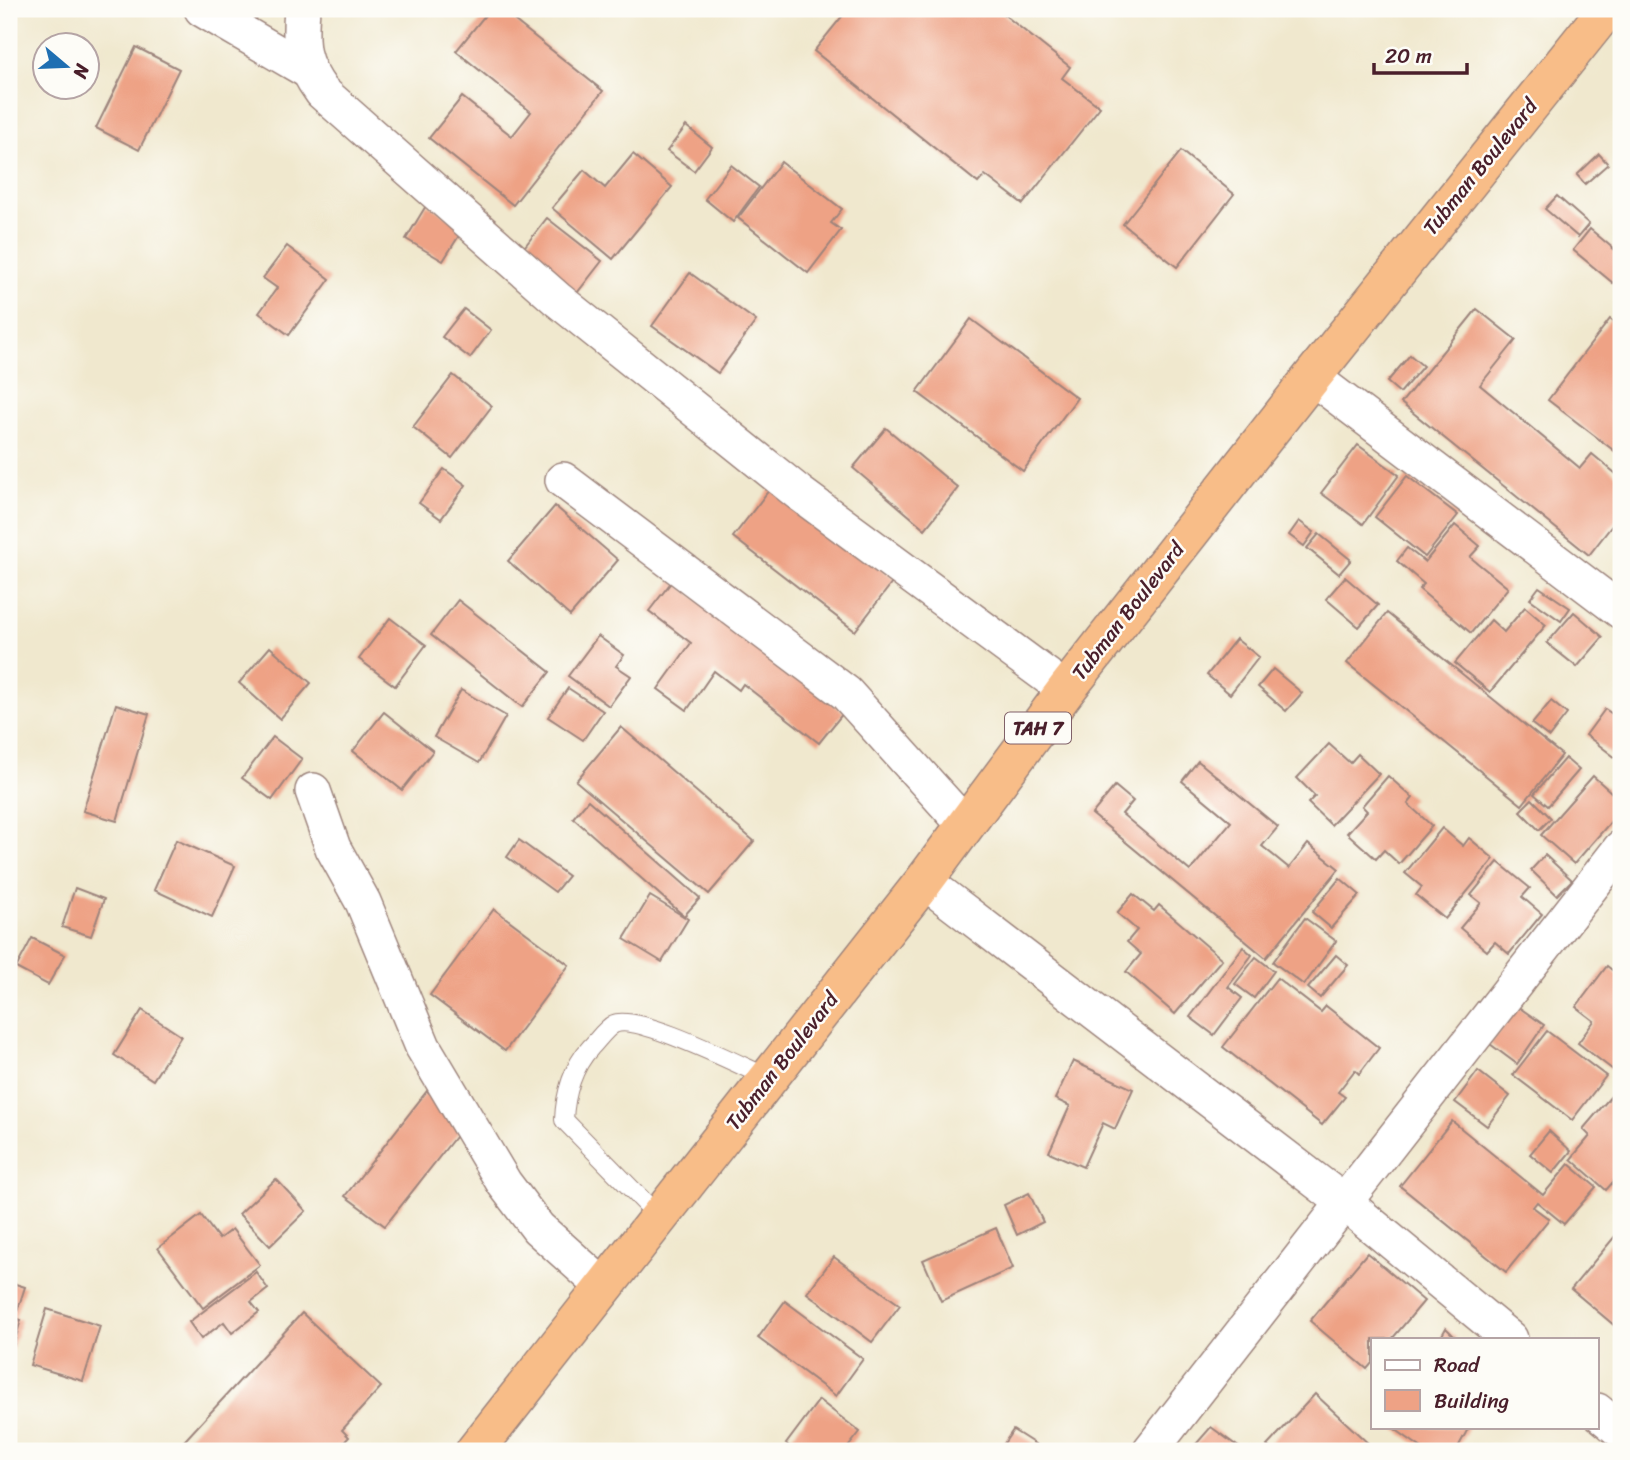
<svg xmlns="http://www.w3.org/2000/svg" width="1630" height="1460" viewBox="0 0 1630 1460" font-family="Sriracha,sans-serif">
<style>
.building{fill:#eea285}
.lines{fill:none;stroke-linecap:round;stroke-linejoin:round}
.lane-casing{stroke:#9d847c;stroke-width:20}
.street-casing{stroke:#9d847c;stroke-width:38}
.highway-casing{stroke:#9d847c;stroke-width:41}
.lane{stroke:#fff;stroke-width:18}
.street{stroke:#fff;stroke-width:35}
.highway{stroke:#f8bd88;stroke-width:38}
.labels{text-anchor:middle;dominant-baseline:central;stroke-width:5;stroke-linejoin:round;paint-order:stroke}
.shield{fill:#fdfcf7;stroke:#806168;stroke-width:2}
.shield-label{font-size:19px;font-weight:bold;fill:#4a1f2b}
.street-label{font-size:21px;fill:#4a1f2b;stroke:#fdfcf7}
</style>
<rect width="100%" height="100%" fill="#fdfcf7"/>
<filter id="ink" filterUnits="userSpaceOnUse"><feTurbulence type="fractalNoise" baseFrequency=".0143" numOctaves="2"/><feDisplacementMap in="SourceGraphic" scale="14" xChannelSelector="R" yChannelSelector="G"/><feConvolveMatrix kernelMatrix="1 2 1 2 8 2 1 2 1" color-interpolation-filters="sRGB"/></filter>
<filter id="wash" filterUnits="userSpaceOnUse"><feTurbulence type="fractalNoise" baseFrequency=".00686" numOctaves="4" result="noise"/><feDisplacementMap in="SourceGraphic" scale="28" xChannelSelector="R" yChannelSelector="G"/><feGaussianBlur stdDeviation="1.57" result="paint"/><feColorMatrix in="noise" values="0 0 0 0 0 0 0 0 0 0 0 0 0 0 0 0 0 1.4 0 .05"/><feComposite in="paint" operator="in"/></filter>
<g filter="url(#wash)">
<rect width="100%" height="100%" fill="#f0e8ce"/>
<g id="blocks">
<g class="building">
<path d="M490 9H500L603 91 513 205 429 138 462 97 512 136 531 112 456 51Z"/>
<path d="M848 9H997L1070 67 1062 78 1100 107 1023 204 985 175 978 183 814 51Z"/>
<path d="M136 47 179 69 139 150 96 128Z"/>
<path d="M686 126 712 147 694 171 667 151Z"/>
<path d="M1181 151 1234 194 1177 267 1123 224Z"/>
<path d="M633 154 672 187 613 259 552 208 584 170 605 188Z"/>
<path d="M1599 154 1608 164 1585 184 1577 175Z"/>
<path d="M781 162 842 209 831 223 841 230 808 273 738 218Z"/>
<path d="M731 165 759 187 733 222 705 199Z"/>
<path d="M1557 196 1589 224 1578 237 1545 209Z"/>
<path d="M427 204 465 226 443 261 406 239Z"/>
<path d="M547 218 602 261 577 293 522 250Z"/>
<path d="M1590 229 1621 255V273L1613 283 1573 250Z"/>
<path d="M287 246 330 279 289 335 259 313 277 288 263 278Z"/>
<path d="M690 273 756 321 718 373 652 326Z"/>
<path d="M464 309 491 330 470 358 442 337Z"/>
<path d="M1477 309 1516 340 1480 385 1580 468 1592 454 1621 478V514L1589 555 1401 403Z"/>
<path d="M971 319 1077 398 1023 471 917 392Z"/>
<path d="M1610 319 1621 328V456L1548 400Z"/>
<path d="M1410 355 1423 366 1400 393 1387 382Z"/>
<path d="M453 375 492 406 452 458 413 427Z"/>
<path d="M886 428 958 488 925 529 853 468Z"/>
<path d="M1358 445 1399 475 1363 524 1321 493Z"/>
<path d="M444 469 466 485 441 519 419 503Z"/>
<path d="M1407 476 1458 515 1425 557 1375 517Z"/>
<path d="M773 485 895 579 855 631 733 537Z"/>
<path d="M555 506 618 560 570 616 508 561Z"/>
<path d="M1299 521 1314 532 1304 546 1289 535Z"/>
<path d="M1455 525 1480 546 1470 557 1508 588 1471 633 1419 589 1424 584 1397 561 1407 548 1425 562Z"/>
<path d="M1319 534 1351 560 1339 574 1307 548Z"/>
<path d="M1345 577 1378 605 1359 627 1326 599Z"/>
<path d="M673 580 844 712 819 743 743 684 739 690 714 671 687 710 658 689 691 643 649 611Z"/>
<path d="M1539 587 1570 608 1561 621 1530 599Z"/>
<path d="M458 600 550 672 522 707 431 635Z"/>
<path d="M1525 607 1546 625 1490 692 1455 663 1491 620 1504 632Z"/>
<path d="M1574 612 1603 637 1577 667 1547 643Z"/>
<path d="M1387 613 1562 755 1522 805 1347 663Z"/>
<path d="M390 618 426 645 395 686 359 659Z"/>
<path d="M598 636 624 655 616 666 631 676 609 706 568 676Z"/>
<path d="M1236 639 1259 657 1230 694 1207 675Z"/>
<path d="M270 647 311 683 280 719 239 683Z"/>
<path d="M1273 669 1302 693 1286 711 1258 687Z"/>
<path d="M568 688 603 711 583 740 548 717Z"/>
<path d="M461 690 506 716 479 763 434 737Z"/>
<path d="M1551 701 1567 714 1549 737 1532 724Z"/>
<path d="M116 704 149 714 117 821 83 811Z"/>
<path d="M1605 709 1621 720V762L1586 735Z"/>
<path d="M384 712 433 751 402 790 353 751Z"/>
<path d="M621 727 754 841 709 894 576 781Z"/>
<path d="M273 737 302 759 272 800 242 778Z"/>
<path d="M1329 744 1350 763 1358 754 1379 774 1331 825 1308 803 1315 796 1297 778Z"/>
<path d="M1565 758 1579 770 1548 806 1534 794Z"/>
<path d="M1198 761 1278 827 1262 846 1289 868 1308 844 1339 869 1266 958 1092 814 1115 786 1133 801 1122 814 1190 871 1231 822 1182 781Z"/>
<path d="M1388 776 1413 798 1408 804 1432 826 1399 864 1384 850 1376 859 1347 833 1367 811 1362 806Z"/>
<path d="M1593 776 1621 801V810L1574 864 1541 835Z"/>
<path d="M1532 799 1551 818 1539 830 1520 811Z"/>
<path d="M588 800 700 898 684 916 573 818Z"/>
<path d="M1442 828 1463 846 1469 838 1494 859 1445 919 1416 895 1422 887 1405 873Z"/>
<path d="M176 840 235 866 212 917 154 890Z"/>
<path d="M519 840 568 876 555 892 507 857Z"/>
<path d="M1545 855 1572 880 1557 895 1531 870Z"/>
<path d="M1498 862 1530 888 1522 897 1542 914 1509 954 1495 942 1487 951 1460 928 1481 903 1471 895Z"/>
<path d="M1340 878 1360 895 1331 928 1312 912Z"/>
<path d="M75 888 104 899 91 936 62 927Z"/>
<path d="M1133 894 1154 911 1159 905 1222 959 1175 1014 1126 972 1141 954 1127 942 1137 930 1117 913Z"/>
<path d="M650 896 688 919 662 962 624 939Z"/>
<path d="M494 909 569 965 505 1051 430 995Z"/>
<path d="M1305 918 1336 941 1304 985 1273 962Z"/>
<path d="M32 938 65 955 48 985 16 968Z"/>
<path d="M1243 947 1252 955 1228 987 1242 998 1214 1035 1190 1017Z"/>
<path d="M1336 955 1348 965 1320 998 1308 988Z"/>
<path d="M1256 957 1274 971 1254 998 1235 984Z"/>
<path d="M1607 966 1621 977V1076L1578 1043 1594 1021 1576 1007Z"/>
<path d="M1277 978 1321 1012 1326 1006 1379 1048 1359 1074 1355 1070 1338 1092 1345 1097 1322 1125 1223 1047Z"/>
<path d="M1517 1006 1544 1025 1517 1064 1490 1044Z"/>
<path d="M142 1010 181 1036 153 1080 114 1055Z"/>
<path d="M1547 1031 1606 1076 1572 1120 1513 1075Z"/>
<path d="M1073 1061 1133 1089 1115 1129 1103 1123 1083 1167 1049 1152 1070 1106 1055 1099Z"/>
<path d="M1478 1071 1510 1096 1487 1126 1455 1102Z"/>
<path d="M427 1091 466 1123 385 1226 345 1196Z"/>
<path d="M1612 1095 1621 1104V1173L1606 1190 1571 1159 1590 1136 1583 1129Z"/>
<path d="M1452 1121 1543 1195 1569 1164 1596 1187 1564 1224 1537 1202 1533 1207 1549 1219 1506 1272 1400 1186Z"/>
<path d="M1549 1131 1571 1151 1553 1173 1530 1154Z"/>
<path d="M276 1179 306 1211 270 1246 239 1214Z"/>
<path d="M1029 1193 1043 1222 1017 1235 1004 1205Z"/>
<path d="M201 1215 219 1239 232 1229 260 1265 203 1308 158 1248Z"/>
<path d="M996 1228 1013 1268 941 1301 923 1260Z"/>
<path d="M1621 1229V1331L1571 1289Z"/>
<path d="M1367 1253 1424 1301 1392 1339H1373V1362L1367 1369 1310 1321Z"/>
<path d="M834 1257 900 1305 872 1342 807 1293Z"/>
<path d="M256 1272 268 1289 251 1302 259 1312 232 1333 224 1322 201 1339 189 1322Z"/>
<path d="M9 1282 25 1287 15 1318 21 1320 12 1350 9 1349Z"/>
<path d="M785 1301 863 1359 836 1396 758 1338Z"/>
<path d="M47 1309 100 1326 83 1381 30 1365Z"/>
<path d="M302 1313 381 1387 342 1430 349 1437 336 1451 324 1448 322 1451H175Z"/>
<path d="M1446 1328 1457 1339H1440Z"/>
<path d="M1315 1394 1371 1446 1366 1451H1272L1267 1446Z"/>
<path d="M819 1400 860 1432 845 1451H796L786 1444Z"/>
<path d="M1211 1427 1244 1451H1190Z"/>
<path d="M1392 1427H1469L1456 1451H1426Z"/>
<path d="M1013 1430 1046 1451H999Z"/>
</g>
</g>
</g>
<g filter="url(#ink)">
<use href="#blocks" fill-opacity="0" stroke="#9d847c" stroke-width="2"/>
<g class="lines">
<g class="lane-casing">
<path id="lane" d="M659 1217 564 1120C565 1094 573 1066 591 1047 597 1041 606 1028 614 1024 638 1013 741 1066 769 1078"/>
</g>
<g class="street-casing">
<g id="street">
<path d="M202 9 305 69"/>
<path d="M302 9C299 46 300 62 322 92L557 299 799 493 1066 690"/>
<path d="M1312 377 1621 611"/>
<path d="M563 480 846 693 966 826"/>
<path d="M313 791 333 848 363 902 423 1047 504 1183 538 1228 604 1287"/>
<path d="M924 881 1345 1203 1510 1339"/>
<path d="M1597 1411 1621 1431"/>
<path d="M1150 1451 1621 848"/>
</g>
</g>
<g class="highway-casing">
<path id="highway" d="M475 1451 924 881 1066 690 1312 377 1607 9"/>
</g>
<use href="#lane" class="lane"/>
<use href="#street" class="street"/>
<use href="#highway" class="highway"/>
</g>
</g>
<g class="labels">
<rect class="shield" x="1005" y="712.5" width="66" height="31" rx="5"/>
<g class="shield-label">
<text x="1038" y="728">TAH 7</text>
</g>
<g class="street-label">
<text transform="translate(1480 167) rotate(-51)">Tubman Boulevard</text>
<text transform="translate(1128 611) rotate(-52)">Tubman Boulevard</text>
<text transform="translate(782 1061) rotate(-52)">Tubman Boulevard</text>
</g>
</g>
<rect width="1630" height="1460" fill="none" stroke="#fdfcf7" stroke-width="35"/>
<rect x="1371" y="1338" width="228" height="91" fill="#fdfcf7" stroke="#b5a4a5" stroke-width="2"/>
<rect x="1385" y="1360" width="35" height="10" fill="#ffffff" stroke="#b5a4a5" stroke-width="2"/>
<text x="1434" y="1372" font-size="21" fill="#4a1f2b">Road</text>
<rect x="1385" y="1390" width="35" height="21" fill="#eea285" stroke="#b5a4a5" stroke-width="2"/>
<text x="1434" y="1408" font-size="21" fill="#4a1f2b">Building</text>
<g transform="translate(66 66) rotate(109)"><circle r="33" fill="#fdfcf7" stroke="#b5a4a5" stroke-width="2"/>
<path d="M0-5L12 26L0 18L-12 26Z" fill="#1f6fb2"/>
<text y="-10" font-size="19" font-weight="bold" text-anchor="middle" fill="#4a1f2b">N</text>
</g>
<path d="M1374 63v10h93v-10" fill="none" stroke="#4a1f2b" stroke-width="3.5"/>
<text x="1385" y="63" font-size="21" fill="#4a1f2b" stroke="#fdfcf7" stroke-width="5" paint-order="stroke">20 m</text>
</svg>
